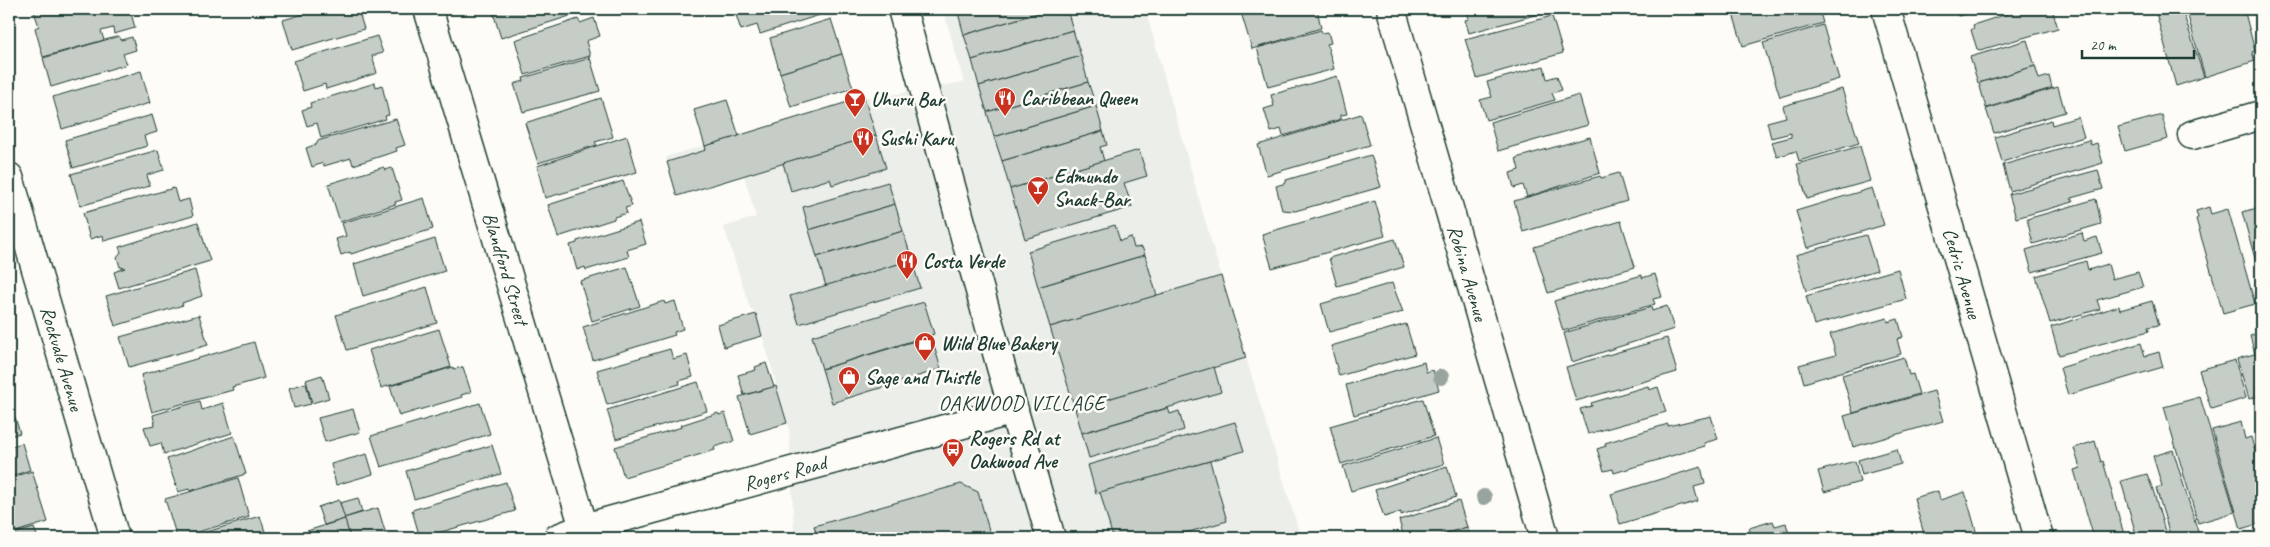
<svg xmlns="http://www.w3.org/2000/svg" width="2270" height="547" viewBox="0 0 2270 547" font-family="Caveat,sans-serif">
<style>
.built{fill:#eceee9}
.building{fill:#c6cdc7;stroke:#1f3d34}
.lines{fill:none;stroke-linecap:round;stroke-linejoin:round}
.minor-casing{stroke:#1f3d34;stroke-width:31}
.minor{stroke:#fdfcf7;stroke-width:28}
.tree{fill:#98a59e}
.labels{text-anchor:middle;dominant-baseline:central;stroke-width:5;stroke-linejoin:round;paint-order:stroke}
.poi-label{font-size:20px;font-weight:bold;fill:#1f3d34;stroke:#fdfcf7;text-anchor:start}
.street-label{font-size:20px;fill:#1f3d34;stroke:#fdfcf7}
.neighbourhood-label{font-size:21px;letter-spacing:1px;fill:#1f3d34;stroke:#fdfcf7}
</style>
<rect width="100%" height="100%" fill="#fdfcf7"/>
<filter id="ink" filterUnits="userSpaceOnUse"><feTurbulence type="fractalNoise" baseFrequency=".02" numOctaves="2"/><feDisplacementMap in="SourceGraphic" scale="10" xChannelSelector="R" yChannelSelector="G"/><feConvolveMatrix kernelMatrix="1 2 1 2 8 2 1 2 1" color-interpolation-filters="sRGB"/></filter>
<g filter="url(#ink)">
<path class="built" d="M943 9H1145L1221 276 1301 538H797L794 530 789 428 756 314 750 308 724 227 756 217 744 175 677 196 666 157 864 97H879L964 82Z"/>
<g class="building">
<path d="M33 9H130L135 28 114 34 113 28 101 31 104 40 43 57 35 28 39 26Z"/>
<path d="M321 9H358L364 29 292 50 283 20Z"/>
<path d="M492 9H574L576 14 501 38Z"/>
<path d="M734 9H828L829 12 760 34 757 25 741 30Z"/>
<path d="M957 9H1051L964 35Z"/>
<path d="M1051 9H1061L1063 15 1068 13 1073 30 972 60 964 35Z"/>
<path d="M1240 9H1317L1321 28 1252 49Z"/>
<path d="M1466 9H1553V10L1469 33 1465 20 1469 19Z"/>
<path d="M1751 9H1819L1823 23 1743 46 1733 14Z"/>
<path d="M1956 9H1984L1958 16Z"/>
<path d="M2035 9H2052L2058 28 1980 50 1977 49 1971 30 1974 28 1973 25 2019 10 2020 13Z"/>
<path d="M2172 9H2182L2204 77 2176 86 2156 13Z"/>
<path d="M2186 9H2244L2255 51 2252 52 2255 61 2205 77Z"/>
<path d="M2253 9H2261V38Z"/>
<path d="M1552 16 1563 53 1477 78 1465 39Z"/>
<path d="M594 18 600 36 586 41 590 56 525 75 515 40 578 19 580 23Z"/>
<path d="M831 19 842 54 780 73 770 38Z"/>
<path d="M1823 25 1839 79 1780 97 1763 43Z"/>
<path d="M1073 30 1081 56 979 86 972 60Z"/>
<path d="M1321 30 1322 33 1328 32 1331 43 1327 44 1334 69 1268 87 1257 48Z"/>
<path d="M119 36 121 40 132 37 136 50 123 54 127 64 51 87 43 58Z"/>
<path d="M377 36 383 53 372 56 377 73 326 89 325 84 303 91 294 61Z"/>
<path d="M2027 40 2035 66 1978 83 1970 57Z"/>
<path d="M842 54 853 88 791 107 780 73Z"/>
<path d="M1081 56 1088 82 987 112 979 86Z"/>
<path d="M590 58 600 91 523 112 514 84 524 81 523 78Z"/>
<path d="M1544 66 1547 79 1557 76 1562 90 1552 93 1555 100 1486 120 1480 100 1492 97 1487 82Z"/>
<path d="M2035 66 2039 79 2049 76 2052 88 1986 108 1979 83Z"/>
<path d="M141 71 150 103 62 129 53 97Z"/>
<path d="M1337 76 1347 114 1341 115V119L1283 136 1281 129 1271 132 1264 109 1274 106 1271 95Z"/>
<path d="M1088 82 1096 106 994 137 987 112Z"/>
<path d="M375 83 376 87 382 85 389 115 385 116 386 119 321 138 317 123 307 126 302 110 311 107 310 103Z"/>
<path d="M2058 87 2065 112 1994 133 1986 109Z"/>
<path d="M1842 89 1859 143 1799 161 1796 151 1777 157 1772 142 1791 137V133L1771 138 1767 122 1786 117 1783 106Z"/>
<path d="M1579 95 1588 125 1498 151 1490 122Z"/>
<path d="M864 97 876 135 677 196 667 162 706 150 705 146Z"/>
<path d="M601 98 613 137 595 142 597 145 538 163 525 123Z"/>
<path d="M727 100 739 136 705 146 694 110Z"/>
<path d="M1096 106 1103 131 1002 161 994 137Z"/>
<path d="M1361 114 1370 145 1267 175 1258 145Z"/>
<path d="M152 115 157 132 144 136 147 146 73 168 65 140Z"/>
<path d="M2162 115 2168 139 2125 151 2118 127Z"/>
<path d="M2078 117 2084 137 2002 162 1995 137 2051 120 2052 125Z"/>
<path d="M396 119 405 145 396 148 397 151 353 165 351 158 324 166 323 163 312 167 306 148 317 144V141Z"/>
<path d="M1103 131 1107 145 1100 147 1104 161 1010 189 1002 161Z"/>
<path d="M876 135 886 168 832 185 830 179 791 191 783 163Z"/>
<path d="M627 136 637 172 545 198 537 166Z"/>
<path d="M1590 137 1600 173 1527 197 1523 185 1514 188 1510 173 1519 170 1516 158Z"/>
<path d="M2089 140 2091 145 2097 143 2103 163 2010 191 2003 165Z"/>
<path d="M1860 146 1870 181 1807 199 1797 164Z"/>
<path d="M158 150 164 170 147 175 150 186 80 206 71 174Z"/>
<path d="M1139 150 1147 176 1124 183 1132 207 1025 239 1010 189Z"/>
<path d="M1371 155 1381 187 1295 211 1282 210 1276 186 1286 183V180Z"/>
<path d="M384 167 385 170 392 168 402 200 395 202 396 204 340 222 328 184Z"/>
<path d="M2098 170 2103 189 2071 198 2073 202 2016 218 2009 194Z"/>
<path d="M1619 173 1627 201 1523 232 1514 201 1600 176 1601 178Z"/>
<path d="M623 181 632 206 625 208 627 213 614 217V219L558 237 548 205Z"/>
<path d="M888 182 895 204 809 230 803 207Z"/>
<path d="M174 188 178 202 189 199 193 216 104 241 103 235 90 239 83 213Z"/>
<path d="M1872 188 1884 225 1807 248 1796 211Z"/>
<path d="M424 198 433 229 351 254 350 252 341 255 336 239 346 236 342 223Z"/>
<path d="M2096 199 2101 224 2033 244 2027 219Z"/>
<path d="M1375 201 1385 236 1272 268 1262 234Z"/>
<path d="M895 204 903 231 817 257 809 230Z"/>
<path d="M2209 207 2211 214 2228 209 2255 304 2223 313 2196 219 2198 218 2196 211Z"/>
<path d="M2261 207V280L2242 212Z"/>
<path d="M1621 221 1635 267 1548 293 1534 247Z"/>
<path d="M198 222 210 261 119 288 114 272 125 268 120 267 117 257 121 252 119 247Z"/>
<path d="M639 222 646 244 627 250 629 257 586 270 585 267 577 270 570 245 577 243V241Z"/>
<path d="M1115 225 1120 241 1131 237 1134 248 1142 247 1145 255 1038 287 1028 251Z"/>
<path d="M903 231 912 260 826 286 817 257Z"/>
<path d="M2082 233 2084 241 2097 237 2102 253 2032 272 2026 250Z"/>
<path d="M1866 235 1877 270 1806 291 1796 255Z"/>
<path d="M435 239 445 271 363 296 354 264Z"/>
<path d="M1395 239 1404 267 1337 286 1329 258Z"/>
<path d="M1145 255 1157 296 1050 327 1038 287Z"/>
<path d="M912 260 920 288 799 324 790 296Z"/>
<path d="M2086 261 2088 270 2108 264 2112 279 2138 272 2143 287 2097 300 2100 309 2050 323 2036 276Z"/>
<path d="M627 267 640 306 592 321 580 281Z"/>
<path d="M1898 269 1906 299 1814 325 1806 296Z"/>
<path d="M195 270 202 296 182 303 183 305 115 326 106 296Z"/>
<path d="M1655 274 1662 297 1653 299 1655 304 1563 331 1554 301 1642 275V278Z"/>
<path d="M1221 276 1246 358 1075 409 1050 327Z"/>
<path d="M1392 283 1403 312 1329 332 1321 304Z"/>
<path d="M427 287 437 323 347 350 336 315Z"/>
<path d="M664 301 665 304 675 301 683 329 674 332 675 335 593 360 583 327Z"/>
<path d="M2152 301 2159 325 2148 327 2149 331 2059 355 2051 327 2119 306 2120 310Z"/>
<path d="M924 302 934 334 822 369 812 336Z"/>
<path d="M1667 306 1674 329 1572 362 1564 333 1651 307 1652 311Z"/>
<path d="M756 314 762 336 724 347 718 325Z"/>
<path d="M199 315 208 345 129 367 120 337Z"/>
<path d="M1887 318 1888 322 1898 319 1903 337 1897 339 1901 354 1804 383 1799 365 1836 355 1830 334Z"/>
<path d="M1406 324 1415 354 1339 376 1331 346Z"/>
<path d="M439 329 451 367 381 388 369 350Z"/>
<path d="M2261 332V352L2255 354 2250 336Z"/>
<path d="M931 336 941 369 832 403 822 369Z"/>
<path d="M1667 338 1677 372 1576 401 1566 367Z"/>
<path d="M254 342 264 378 232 387 233 390 152 412 141 375Z"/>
<path d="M2141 343 2145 356 2159 352 2163 367 2068 395 2060 368Z"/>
<path d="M670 349 673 359 687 355 693 377 679 381 680 384 607 405 597 370Z"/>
<path d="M2261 352V395L2249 399 2237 359Z"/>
<path d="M1904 357 1909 375 1913 374 1919 394 1853 413 1842 375Z"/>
<path d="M2235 360 2246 398 2211 409 2199 370Z"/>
<path d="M1424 362 1426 372 1433 370 1439 390 1354 415 1346 385Z"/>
<path d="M766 363 774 387 744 395 738 375 756 370 755 367Z"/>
<path d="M453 367 454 369 463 367 471 392 461 395 462 397 399 416 390 386Z"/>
<path d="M1214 367 1221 392 1082 433 1075 409Z"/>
<path d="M322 375 329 398 312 403 306 380Z"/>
<path d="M698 382 707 411 616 439 607 410Z"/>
<path d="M306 383 311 404 294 408 289 388Z"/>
<path d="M776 386 787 423 750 434 739 397Z"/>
<path d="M1648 386 1649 390 1658 387 1666 412 1588 434 1580 409 1592 406 1591 403Z"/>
<path d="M1934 391 1943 421 1853 447 1844 416Z"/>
<path d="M2200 397 2235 512 2198 523 2164 407Z"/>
<path d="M1423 399 1434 436 1341 464 1330 426Z"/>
<path d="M200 401 202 410 223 403 232 433 164 454 161 443 150 446 144 427 155 425 153 415Z"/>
<path d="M480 403 490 434 381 467 371 436Z"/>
<path d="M1168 408 1170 414 1179 411 1184 430 1089 458 1082 433Z"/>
<path d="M353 409 360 432 325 442 318 418Z"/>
<path d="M718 413 719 415 725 413 734 441 714 447 715 450 624 477 615 447 682 427 681 425Z"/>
<path d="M1711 416 1718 439 1704 443 1705 446 1614 473 1613 469 1604 471 1597 449 1606 446 1605 443 1668 424V426Z"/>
<path d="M15 417 20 433 10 436 9 439V419Z"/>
<path d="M1235 422 1244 451 1096 494 1088 465Z"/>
<path d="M2241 422 2245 439 2251 437 2261 473V523L2241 529 2212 430Z"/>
<path d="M234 436 246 474 190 491 189 489 178 492 167 459Z"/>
<path d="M1436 438 1444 464 1351 491 1343 466Z"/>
<path d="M2095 441 2101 462 2103 461 2125 538H2094L2074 470 2080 468 2074 448Z"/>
<path d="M22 443 30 470 9 477V447Z"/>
<path d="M492 445 501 474 414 499 406 471Z"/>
<path d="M1897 449 1901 464 1862 475 1858 460Z"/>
<path d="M2173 450 2199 535 2187 538H2171L2156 488 2162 486 2153 456Z"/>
<path d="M367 454 373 474 336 485 331 464Z"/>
<path d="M1210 461 1227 521 1168 538H1113L1100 492Z"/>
<path d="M1855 461 1860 482 1824 492 1818 471Z"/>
<path d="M1447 466 1456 497 1401 515V512L1384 517 1375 490Z"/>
<path d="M1701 467 1705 484 1694 487 1698 501 1620 524 1611 494Z"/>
<path d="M32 471 48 522 9 534V478Z"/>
<path d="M2147 474 2153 490 2167 538H2137L2121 481Z"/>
<path d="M238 478 249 517 177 538 165 499Z"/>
<path d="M506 482 515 511 420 538 412 510Z"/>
<path d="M961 484 978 492 991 537 818 538 814 526Z"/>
<path d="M1938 491 1940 500 1965 492 1978 538H1925L1914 498Z"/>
<path d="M358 498 362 512 344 518 340 503Z"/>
<path d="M339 500 345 519 324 525 318 507Z"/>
<path d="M1459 501 1467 527 1431 538H1404L1399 520Z"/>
<path d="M378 508 387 538H350L344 518Z"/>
<path d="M260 516 267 538H186Z"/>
<path d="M345 519 350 538H309L307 531Z"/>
<path d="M1773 521 1775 526 1786 523 1790 538H1752L1749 528Z"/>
<path d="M1467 527 1471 538H1431Z"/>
<path d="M34 528 38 538H9V535Z"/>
<path d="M1923 533 1924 538H1904Z"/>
</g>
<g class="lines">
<g class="minor-casing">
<g id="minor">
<path id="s1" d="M428 9 584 528"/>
<path d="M902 9 1001 367 1051 538"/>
<path id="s2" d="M1391 9 1545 538"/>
<path id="s3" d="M1886 9 2039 538"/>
<path d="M2192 135 2261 115"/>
<path id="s4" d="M9 177 115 538"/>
<path id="s5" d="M558 538 584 528 1014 410"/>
</g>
</g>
<use href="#minor" class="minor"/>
</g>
<g class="tree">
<circle cx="1441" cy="377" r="8"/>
<circle cx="1484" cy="497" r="8"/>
</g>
</g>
<defs>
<g id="restaurant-pin" transform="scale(1.125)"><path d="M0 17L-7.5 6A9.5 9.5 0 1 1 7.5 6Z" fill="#c8321e" stroke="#fdfcf7"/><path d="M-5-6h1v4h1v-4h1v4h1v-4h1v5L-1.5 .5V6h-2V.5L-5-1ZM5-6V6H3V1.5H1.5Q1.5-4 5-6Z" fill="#fff"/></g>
<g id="bar-pin" transform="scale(1.125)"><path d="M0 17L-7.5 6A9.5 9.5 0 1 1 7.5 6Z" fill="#c8321e" stroke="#fdfcf7"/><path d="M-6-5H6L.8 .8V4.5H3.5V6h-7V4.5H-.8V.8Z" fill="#fff"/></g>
<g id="shop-pin" transform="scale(1.125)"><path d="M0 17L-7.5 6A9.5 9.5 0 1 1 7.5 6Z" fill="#c8321e" stroke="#fdfcf7"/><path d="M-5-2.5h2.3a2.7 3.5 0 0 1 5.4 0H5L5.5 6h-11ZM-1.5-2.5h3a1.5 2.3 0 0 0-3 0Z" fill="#fff"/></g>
<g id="bus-pin" transform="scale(1.125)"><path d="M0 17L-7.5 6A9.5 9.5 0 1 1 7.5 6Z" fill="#c8321e" stroke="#fdfcf7"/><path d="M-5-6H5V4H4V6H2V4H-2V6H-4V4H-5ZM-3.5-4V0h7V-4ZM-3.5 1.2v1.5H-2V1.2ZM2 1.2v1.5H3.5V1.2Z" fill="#fff"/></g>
</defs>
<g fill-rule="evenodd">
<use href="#restaurant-pin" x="1005" y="98"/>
<use href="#bar-pin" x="855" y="99"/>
<use href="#restaurant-pin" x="863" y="138"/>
<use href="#bar-pin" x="1038" y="187"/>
<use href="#restaurant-pin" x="907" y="261"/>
<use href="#shop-pin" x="925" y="343"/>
<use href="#shop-pin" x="849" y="377"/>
<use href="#bus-pin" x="953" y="449"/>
</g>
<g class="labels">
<g class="poi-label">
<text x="1021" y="98">Caribbean Queen</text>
<text x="871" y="99">Uhuru Bar</text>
<text x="879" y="138">Sushi Karu</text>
<text x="1054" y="176">Edmundo<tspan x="1054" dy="23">Snack-Bar</tspan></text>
<text x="923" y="261">Costa Verde</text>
<text x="941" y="343">Wild Blue Bakery</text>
<text x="865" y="377">Sage and Thistle</text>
<text x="969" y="438">Rogers Rd at<tspan x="969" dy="23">Oakwood Ave</tspan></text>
</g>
<g class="street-label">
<text stroke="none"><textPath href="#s1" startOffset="271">Blandford Street</textPath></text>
<text stroke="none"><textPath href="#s2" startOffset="275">Robina Avenue</textPath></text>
<text stroke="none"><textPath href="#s3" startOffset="275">Cedric Avenue</textPath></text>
<text stroke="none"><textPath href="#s4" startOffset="189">Rockvale Avenue</textPath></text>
<text stroke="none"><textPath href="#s5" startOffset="236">Rogers Road</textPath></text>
</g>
<g class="neighbourhood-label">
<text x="1022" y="403">OAKWOOD VILLAGE</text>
</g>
</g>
<rect width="2270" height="547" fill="none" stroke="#fdfcf7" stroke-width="30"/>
<rect x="15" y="15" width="2240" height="517" fill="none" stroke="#1f3d34" stroke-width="2" filter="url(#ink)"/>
<path d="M2082 50v8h112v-8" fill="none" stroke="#1f3d34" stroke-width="2.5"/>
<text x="2090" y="50" font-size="15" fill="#1f3d34" stroke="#fdfcf7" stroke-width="4" paint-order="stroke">20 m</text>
</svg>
